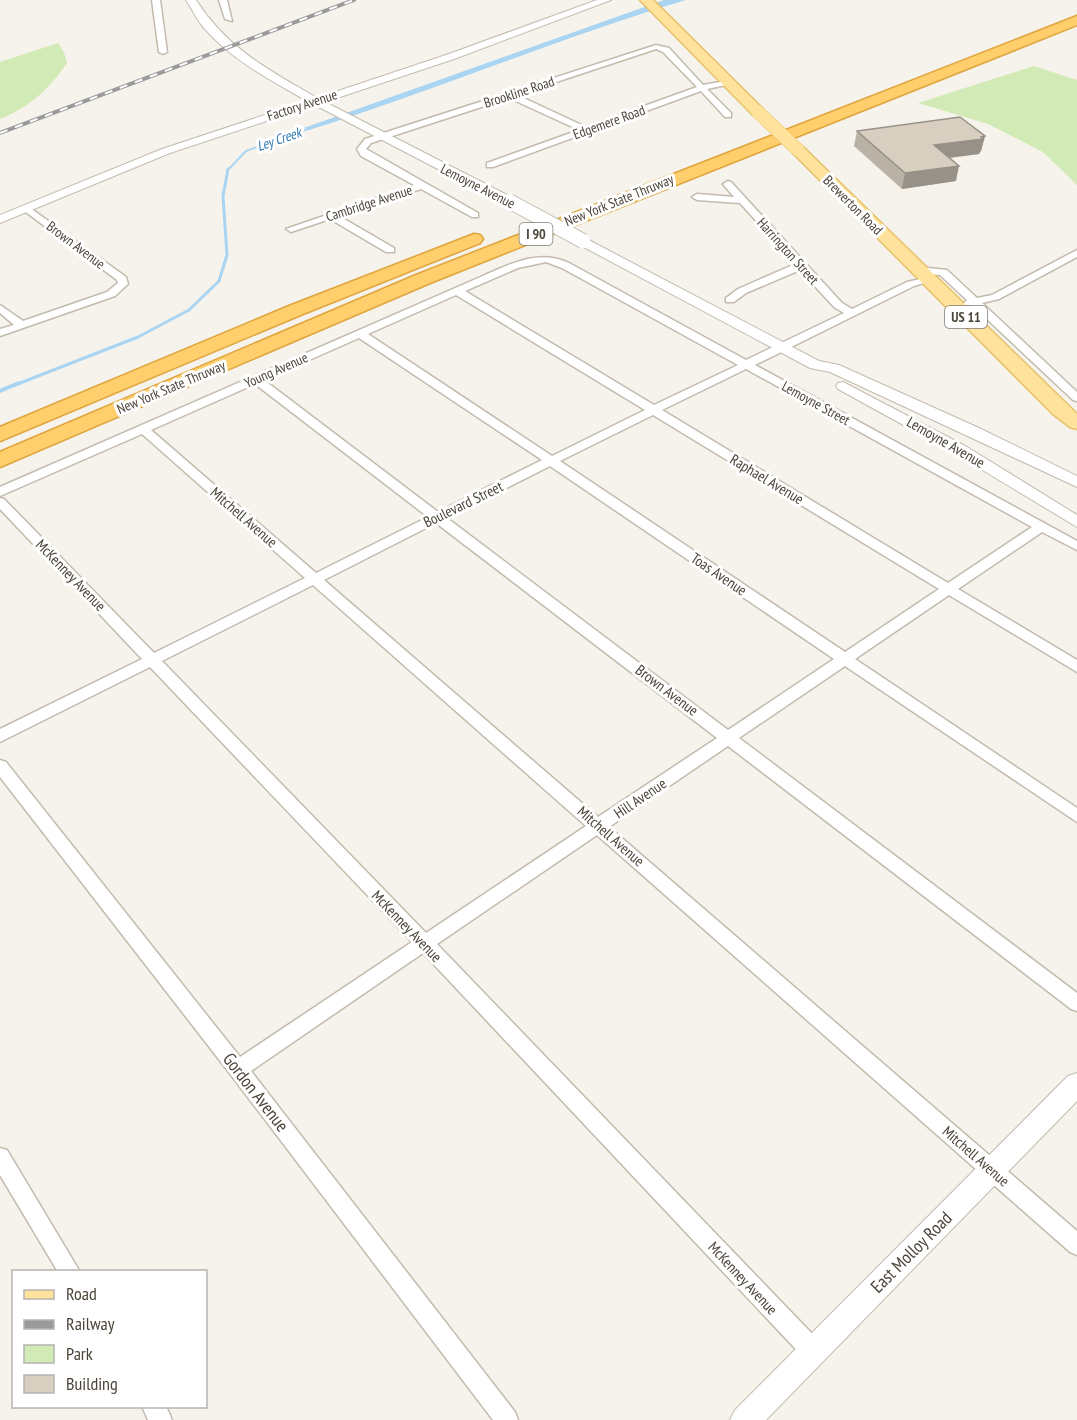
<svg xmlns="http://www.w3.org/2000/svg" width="1077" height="1420" viewBox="0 0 1077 1420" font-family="'PT Sans Narrow',sans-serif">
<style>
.green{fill:#d2eab5}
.water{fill:#a9d4f2}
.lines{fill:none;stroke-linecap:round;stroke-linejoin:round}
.stream-far2{stroke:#a9d4f2;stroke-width:2}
.stream-far1{stroke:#a9d4f2;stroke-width:3}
.stream{stroke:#a9d4f2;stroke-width:4}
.minor-casing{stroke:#c2bbae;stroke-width:3}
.tertiary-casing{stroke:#c2bbae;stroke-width:2}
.primary-casing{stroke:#e6c16a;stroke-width:3}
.motorway-casing{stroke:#e0a43c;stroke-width:3}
.minor{fill:#fff;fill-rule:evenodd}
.tertiary{fill:#fff;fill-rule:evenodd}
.primary{fill:#ffe39c;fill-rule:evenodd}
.motorway{fill:#ffcf6e;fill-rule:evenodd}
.rail-casing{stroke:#9a9a9a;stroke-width:4}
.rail{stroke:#fff;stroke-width:2;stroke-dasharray:8;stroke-linecap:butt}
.tertiary-bridge-casing{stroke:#c2bbae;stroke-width:16;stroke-linecap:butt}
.primary-bridge-casing{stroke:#e6c16a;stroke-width:14;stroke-linecap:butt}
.tertiary-bridge{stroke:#fff;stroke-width:14}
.primary-bridge{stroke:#ffe39c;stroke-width:13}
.wall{fill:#bab2a6}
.shaded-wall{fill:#979187}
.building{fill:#d8cfc1;stroke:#979187;stroke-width:1.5}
.labels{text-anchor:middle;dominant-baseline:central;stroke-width:6;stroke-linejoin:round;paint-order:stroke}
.far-street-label{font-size:14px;fill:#4b4439;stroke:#fff}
.far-water-label{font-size:14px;font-style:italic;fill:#2e7ab2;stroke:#fff}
.shield{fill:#fff;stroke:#817c74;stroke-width:1.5}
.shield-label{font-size:14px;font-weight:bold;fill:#4b4439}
.street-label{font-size:15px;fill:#4b4439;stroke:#fff}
.near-street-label{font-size:18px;fill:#4b4439;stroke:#fff}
</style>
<rect width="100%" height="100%" fill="#f6f3ec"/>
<g class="green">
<path d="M58 43 64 52 67 63C49 89 30 107 0 119V62Z"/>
<path d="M1034 66 1077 80V185L1043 152 988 124 918 103Z"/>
</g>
<path class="water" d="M664 0H686C559 38 436 90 309 130L304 128Z"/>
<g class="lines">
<path class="stream-far2" d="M227 171 246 151 311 128"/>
<path class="stream-far1" d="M15 385 138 337 189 310 219 281 227 255 223 196 228 169"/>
<path class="stream" d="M0 391 19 383"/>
<g class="minor-casing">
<g id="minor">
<path d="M152 0H160L167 52 163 54 159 52Z"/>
<path d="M219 0H227L232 21 225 19Z"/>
<path d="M656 45 669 48 703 85 731 80V84L707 89 731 113V117H725L701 91 493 167H487V163L579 130 509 98 371 143 366 149 478 213V217H472L421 189 339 216 394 248V252H386L330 219 291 232 286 229 414 185 361 156 357 149 365 139ZM656 49 663 52 697 87 586 127 517 95Z"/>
<path d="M728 181 731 182 842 303 852 309 907 282 929 277 934 280 914 286 755 365 1077 541V550L1042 532 958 589 1077 660V672L949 595 855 659 1077 808V822L845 666 739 738 1077 993V1011L1071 1009 728 746 609 827 1077 1231V1255L1070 1252 597 835 437 944 821 1343 824 1351 821 1359 813 1362 805 1359 423 953 251 1071 515 1412 518 1420H493L231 1075 0 777V760L6 762 240 1057 412 942 150 667 0 742V729L142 659 0 509V498L4 499 154 653 305 578 142 434 0 496V487L485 275C512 263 540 249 569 263L746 360 844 313 834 307 800 270 746 293 734 302H726V298L738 289 795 264 740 203 697 200 692 197 697 194 734 197 723 184ZM546 262 562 268 738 365 654 405 465 291 518 268ZM456 295 645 410 552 456 368 334ZM359 338 542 460 438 512 264 380ZM746 369 1032 527 948 583 662 410ZM255 384 428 517 316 573 151 430ZM653 415 939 589 845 652 560 461ZM550 466 834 659 728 730 447 518ZM436 523 717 738 598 817 324 580ZM313 585 586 826 426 933 162 661Z"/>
<path d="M26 205 126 277 128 284 115 296 0 336V329L14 325 0 313V305L23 321 107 292 118 283 117 280 23 210 21 208Z"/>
<path d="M1077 250V257L999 299 982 303 1077 392V401L1073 400 972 305H965L964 303 967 300 940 275 919 273 914 270 919 267 947 270 977 298 992 295Z"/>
<path d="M0 1148 7 1150 80 1272H58L0 1175Z"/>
<path d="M142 1406H166L172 1420H148Z"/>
</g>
</g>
<g class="tertiary-casing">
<g id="tertiary">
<path d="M186 0H196C228 49 267 69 317 98L446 55 597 0H611L454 59 325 102 513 198V204H505L315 105 170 153 0 223V215L162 149 307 101C270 80 232 60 204 28 197 20 192 9 186 0Z"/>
<path d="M583 237 819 361 839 365 979 428 1077 476V487L830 372 810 368 578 244 577 241Z"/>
<path d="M843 382 967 447 1077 515V527L956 454 838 389 836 386 838 383Z"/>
<path d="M1077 1073V1101L766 1420H730L735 1410 1068 1076Z"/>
</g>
</g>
<g class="primary-casing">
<g id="primary">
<path d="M640 0H653L763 109 765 112 763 115H753Z"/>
<path d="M798 146 803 147 1077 414V429L1070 427 1053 414 793 153 791 150 793 147Z"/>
</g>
</g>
<g class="motorway-casing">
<g id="motorway">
<path d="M1077 16V25L430 283 0 467V452L416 275Z"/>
<path d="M474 234 480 235 483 239 480 243 303 314 0 441V427L289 306Z"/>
</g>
</g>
<use href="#minor" class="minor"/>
<use href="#tertiary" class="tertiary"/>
<use href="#primary" class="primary"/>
<use href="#motorway" class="motorway"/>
<g class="rail-casing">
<path id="rail" d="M0 133 354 0"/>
</g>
<use href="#rail" class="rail"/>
<g class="tertiary-bridge-casing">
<path id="tertiary-bridge" d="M509 201 583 241"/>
</g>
<g class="primary-bridge-casing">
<path id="primary-bridge" d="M758 112 798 150"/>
</g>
<use href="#tertiary-bridge" class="tertiary-bridge"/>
<use href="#primary-bridge" class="primary-bridge"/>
</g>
<path class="wall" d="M857 131 985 136 981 151 980 152 979 154 950 158 956 181 902 189 854 146Z"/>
<g class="shaded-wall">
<path d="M985 136 981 151 980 152 979 154 931 160 934 145Z"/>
<path d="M959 166 956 181 902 189 905 173Z"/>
</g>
<path class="building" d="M960 117 985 136 981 137 983 139 934 145 959 166 905 173 857 131Z"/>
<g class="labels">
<g class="far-street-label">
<text transform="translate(519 92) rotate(-18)">Brookline Road</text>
<text transform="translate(302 105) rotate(-18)">Factory Avenue</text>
<text transform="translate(609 122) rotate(-20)">Edgemere Road</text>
<text transform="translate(478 186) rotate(27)">Lemoyne Avenue</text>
<text transform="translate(619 200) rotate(-22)">New York State Thruway</text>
<text transform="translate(369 203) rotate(-18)">Cambridge Avenue</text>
<text transform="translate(853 205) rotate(45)">Brewerton Road</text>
<text transform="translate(76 245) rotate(37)">Brown Avenue</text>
<text transform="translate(788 251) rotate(48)">Harrington Street</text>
<text transform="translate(276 370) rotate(-24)">Young Avenue</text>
<text transform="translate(171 387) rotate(-23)">New York State Thruway</text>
<text transform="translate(816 403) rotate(29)">Lemoyne Street</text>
</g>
<g class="far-water-label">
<text transform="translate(279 139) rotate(-19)">Ley Creek</text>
</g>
<g class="shield">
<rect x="519.5" y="223" width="33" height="22" rx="4.5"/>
<rect x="945" y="306" width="42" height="22" rx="4.5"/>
</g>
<g class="shield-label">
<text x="536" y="234">I 90</text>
<text x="966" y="317">US 11</text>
</g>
<g class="street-label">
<text transform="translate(946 442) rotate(30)">Lemoyne Avenue</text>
<text transform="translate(767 479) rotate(31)">Raphael Avenue</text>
<text transform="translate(463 504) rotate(-26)">Boulevard Street</text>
<text transform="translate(244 517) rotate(41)">Mitchell Avenue</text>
<text transform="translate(719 574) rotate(34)">Toas Avenue</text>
<text transform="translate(71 575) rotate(46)">McKenney Avenue</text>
<text transform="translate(667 690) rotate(37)">Brown Avenue</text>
<text transform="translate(640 798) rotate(-34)">Hill Avenue</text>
<text transform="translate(611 836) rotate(41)">Mitchell Avenue</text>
<text transform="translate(407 926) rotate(46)">McKenney Avenue</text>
<text transform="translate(976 1156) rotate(41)">Mitchell Avenue</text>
<text transform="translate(743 1278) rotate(47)">McKenney Avenue</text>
</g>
<g class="near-street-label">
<text transform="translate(256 1092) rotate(52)">Gordon Avenue</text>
<text transform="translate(911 1252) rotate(-45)">East Molloy Road</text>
</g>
</g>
<rect x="12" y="1270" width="195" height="138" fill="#ffffff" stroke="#b7b4b0" stroke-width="1.5"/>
<rect x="24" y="1290" width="30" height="9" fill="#ffe39c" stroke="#b7b4b0" stroke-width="1.5"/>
<text x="66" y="1300" font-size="18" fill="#4b4439">Road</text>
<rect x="24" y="1320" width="30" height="9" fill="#9a9a9a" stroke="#b7b4b0" stroke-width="1.5"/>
<text x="66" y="1330" font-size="18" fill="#4b4439">Railway</text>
<rect x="24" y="1345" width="30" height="18" fill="#d2eab5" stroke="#b7b4b0" stroke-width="1.5"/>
<text x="66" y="1360" font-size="18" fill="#4b4439">Park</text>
<rect x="24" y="1375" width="30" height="18" fill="#d8cfc1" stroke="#b7b4b0" stroke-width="1.5"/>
<text x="66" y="1390" font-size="18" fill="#4b4439">Building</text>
</svg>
